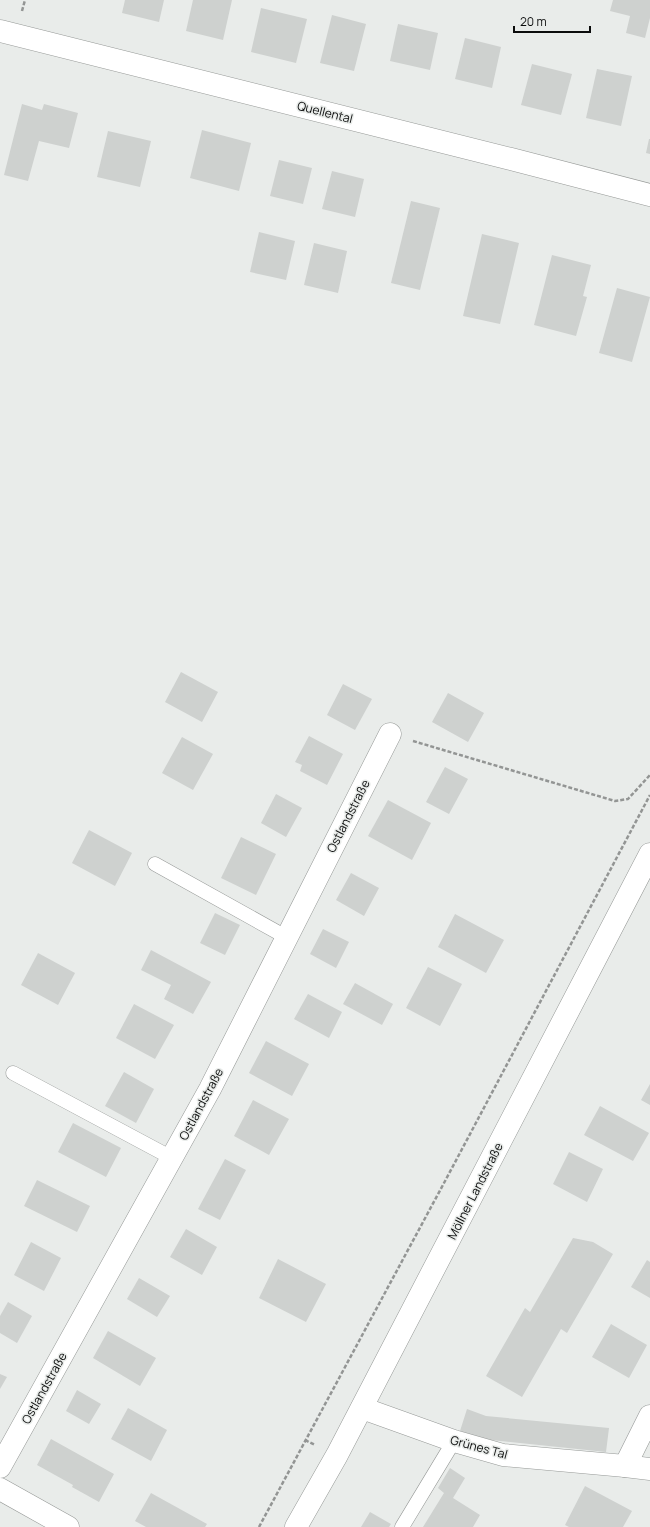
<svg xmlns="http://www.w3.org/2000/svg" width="650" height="1527" viewBox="0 0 650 1527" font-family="Manrope,sans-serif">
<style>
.building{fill:#ced1cf}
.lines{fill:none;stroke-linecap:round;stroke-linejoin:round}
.service-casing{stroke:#969997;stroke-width:15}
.minor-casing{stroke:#969997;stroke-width:23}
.secondary-casing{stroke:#969997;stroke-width:23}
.path{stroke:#939594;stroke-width:2.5;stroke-dasharray:4 2;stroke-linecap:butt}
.service{stroke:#fff;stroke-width:14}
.minor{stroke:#fff;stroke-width:22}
.secondary{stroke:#fff;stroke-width:22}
.labels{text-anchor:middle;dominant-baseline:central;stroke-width:3;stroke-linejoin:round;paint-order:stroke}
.street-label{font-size:12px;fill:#0b0c0c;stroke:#e9ecea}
</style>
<rect width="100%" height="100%" fill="#e9ecea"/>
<g class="building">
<path d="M125 0H164L159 22 122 13Z"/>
<path d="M193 0H232L223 40 186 31Z"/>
<path d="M613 0H650V18L645 38 626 33 630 16 610 11Z"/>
<path d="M261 8 307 19 296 63 251 52Z"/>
<path d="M332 15 366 24 354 71 320 63Z"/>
<path d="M398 24 438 33 430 70 390 61Z"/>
<path d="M465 38 501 47 492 88 455 79Z"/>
<path d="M532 64 572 74 561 115 521 105Z"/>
<path d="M597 69 632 76 621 126 586 118Z"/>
<path d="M22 104 42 110 44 104 78 113 69 148 39 141 28 181 4 175Z"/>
<path d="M202 130 251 143 239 191 190 178Z"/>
<path d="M108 131 151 141 140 187 97 177Z"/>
<path d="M649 139H650V154L646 153Z"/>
<path d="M279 160 312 168 303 204 270 196Z"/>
<path d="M332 171 364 179 355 217 322 209Z"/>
<path d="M411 201 440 208 420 290 391 283Z"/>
<path d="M259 232 295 241 286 280 250 272Z"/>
<path d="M482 234 519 243 500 324 463 316Z"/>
<path d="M314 243 347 251 338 293 304 285Z"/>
<path d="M552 255 591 265 583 296 587 297 576 336 534 325Z"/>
<path d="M617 288 650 297 632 362 599 353Z"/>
<path d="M181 672 218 692 202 722 165 702Z"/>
<path d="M343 684 372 699 355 730 327 715Z"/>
<path d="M448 693 484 713 468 742 432 722Z"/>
<path d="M309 736 343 754 327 785 300 771 302 765 295 762Z"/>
<path d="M182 737 213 754 193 790 162 773Z"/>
<path d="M445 767 468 779 449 814 426 802Z"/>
<path d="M276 794 302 808 286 837 261 823Z"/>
<path d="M388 800 431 823 412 860 368 836Z"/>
<path d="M89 830 132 853 115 886 72 863Z"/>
<path d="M241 837 276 854 256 895 221 878Z"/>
<path d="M351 873 379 888 364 916 336 900Z"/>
<path d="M215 913 240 925 225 955 200 943Z"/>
<path d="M455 914 504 940 486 973 438 947Z"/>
<path d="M323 929 349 942 336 968 310 954Z"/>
<path d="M151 950 211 982 193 1014 164 999 171 985 141 970Z"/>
<path d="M38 953 75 973 58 1005 21 985Z"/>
<path d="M428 967 462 984 440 1026 406 1008Z"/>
<path d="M355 983 393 1004 382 1025 343 1004Z"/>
<path d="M308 994 342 1012 329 1038 294 1019Z"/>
<path d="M134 1004 174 1025 155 1059 116 1038Z"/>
<path d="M266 1041 309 1064 292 1096 249 1073Z"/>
<path d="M124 1072 154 1089 136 1123 105 1106Z"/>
<path d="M650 1084V1105L641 1100Z"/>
<path d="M253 1100 289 1119 269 1155 234 1136Z"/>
<path d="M600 1106 649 1133 633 1161 584 1135Z"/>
<path d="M73 1123 121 1148 106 1177 58 1152Z"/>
<path d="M569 1152 603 1169 587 1202 553 1184Z"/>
<path d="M225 1159 246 1170 220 1220 198 1209Z"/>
<path d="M37 1180 90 1206 77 1232 24 1206Z"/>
<path d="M186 1229 217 1247 202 1275 170 1257Z"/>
<path d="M573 1238 593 1242 613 1254 567 1333 561 1329 522 1397 486 1376 525 1308 530 1312Z"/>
<path d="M31 1242 61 1258 44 1291 14 1275Z"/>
<path d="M278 1259 326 1284 306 1322 259 1298Z"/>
<path d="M647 1260 650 1262V1298L631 1287Z"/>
<path d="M139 1278 170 1296 157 1317 127 1299Z"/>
<path d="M8 1302 32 1316 17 1343 0 1333V1316Z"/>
<path d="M611 1324 647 1345 629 1378 592 1357Z"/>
<path d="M108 1331 156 1358 140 1386 93 1358Z"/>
<path d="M0 1374 7 1377 0 1389Z"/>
<path d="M77 1390 101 1404 89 1424 66 1411Z"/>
<path d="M128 1408 167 1430 151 1461 111 1439Z"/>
<path d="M467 1409 486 1416 609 1428 606 1452 491 1440 478 1437 460 1431Z"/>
<path d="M51 1439 114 1474 99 1502 72 1487 73 1485 37 1465Z"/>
<path d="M450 1468 465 1478 453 1498 480 1515 473 1527H423L444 1493 438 1488Z"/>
<path d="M585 1486 632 1511 623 1527H569L565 1525Z"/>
<path d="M151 1493 207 1524 205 1527H146L135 1521Z"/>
<path d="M370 1512 391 1524 389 1527H361Z"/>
</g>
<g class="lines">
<g class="service-casing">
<g id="service">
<path d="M155 864 286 937"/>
<path d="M13 1073 172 1158"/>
<path d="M402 1527 454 1441"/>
</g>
</g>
<g class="minor-casing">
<g id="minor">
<path d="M0 31 511 159 650 195"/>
<path d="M362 1408 454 1441 503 1455 625 1466 650 1469"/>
<path d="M625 1466 650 1416"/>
<path d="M0 1467 210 1089 390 734"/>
<path d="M0 1489 68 1527"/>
</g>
</g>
<g class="secondary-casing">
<path id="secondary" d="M296 1527 337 1455 650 854"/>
</g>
<g class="path">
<path d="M22 11 25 0"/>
<path d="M413 741 615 801 628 799 650 775"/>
<path d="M305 1440 315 1445"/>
<path d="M259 1527 444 1183 650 795"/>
</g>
<use href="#service" class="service"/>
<use href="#minor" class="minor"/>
<use href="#secondary" class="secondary"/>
</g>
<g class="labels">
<g class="street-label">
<text transform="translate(325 112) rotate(14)">Quellental</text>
<text transform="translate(348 816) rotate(-63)">Ostlandstraße</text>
<text transform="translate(201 1104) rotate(-62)">Ostlandstraße</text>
<text transform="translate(475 1191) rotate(-63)">Möllner Landstraße</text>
<text transform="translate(44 1388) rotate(-61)">Ostlandstraße</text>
<text transform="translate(479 1447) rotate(15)">Grünes Tal</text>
</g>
</g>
<path d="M514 26v6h76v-6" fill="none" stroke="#0b0c0c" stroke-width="2"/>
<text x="520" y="26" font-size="12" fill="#0b0c0c" stroke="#e9ecea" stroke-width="3" paint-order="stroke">20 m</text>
</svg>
